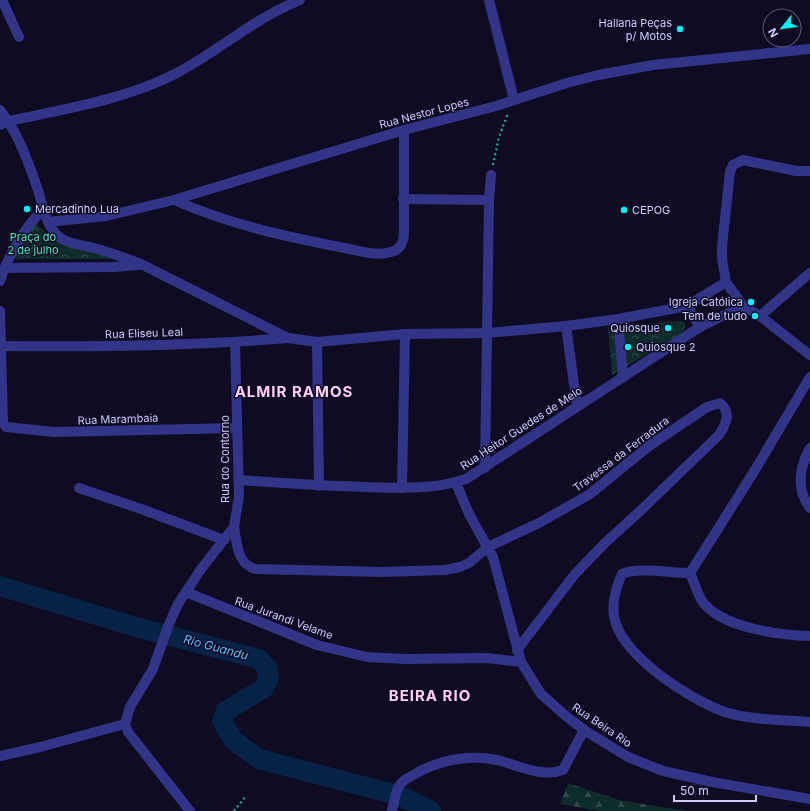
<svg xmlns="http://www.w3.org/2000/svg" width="810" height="811" viewBox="0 0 810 811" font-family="Inter,sans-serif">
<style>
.forest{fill:url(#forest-firs)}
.park{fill:url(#park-crowns)}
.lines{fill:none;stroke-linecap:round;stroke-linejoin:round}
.river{stroke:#072347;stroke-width:20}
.path{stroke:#22bea9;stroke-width:2;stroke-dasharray:2 3;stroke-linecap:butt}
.minor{stroke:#323587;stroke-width:10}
.poi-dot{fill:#00f3f8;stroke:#0e0b23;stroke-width:1.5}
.labels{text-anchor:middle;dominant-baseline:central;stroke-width:3;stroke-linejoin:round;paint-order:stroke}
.poi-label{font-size:11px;fill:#cfcdff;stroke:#0e0b23;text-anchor:end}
.street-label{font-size:11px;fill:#cfcdff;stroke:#0e0b23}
.park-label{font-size:11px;fill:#4eebb7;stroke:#0e0b23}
.water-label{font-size:12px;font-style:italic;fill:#5bc0ff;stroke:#0e0b23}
.district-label{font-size:15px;font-weight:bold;letter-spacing:1px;fill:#ffcff1;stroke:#0e0b23}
</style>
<defs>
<pattern id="forest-firs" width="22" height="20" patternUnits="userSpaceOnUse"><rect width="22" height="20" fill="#0e2d2a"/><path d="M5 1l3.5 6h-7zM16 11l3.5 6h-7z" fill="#304a4a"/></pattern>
<pattern id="park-crowns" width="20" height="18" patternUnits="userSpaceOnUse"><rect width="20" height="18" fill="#0e2d2a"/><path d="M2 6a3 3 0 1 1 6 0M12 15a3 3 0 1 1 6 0" fill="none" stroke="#304a4a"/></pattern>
</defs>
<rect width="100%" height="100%" fill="#0e0b23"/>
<path class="forest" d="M568 783 619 800 687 811H599L560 804Z"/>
<g class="park">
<path d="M36 223C55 245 86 248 113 255L111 259H17L12 256Z"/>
<path d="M681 321 685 323V329L680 334 612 375 608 327Z"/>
</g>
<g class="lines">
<path class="river" d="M0 586 136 627 259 659 267 668 269 678 264 688 226 711 222 721 233 740 259 759 401 796 431 811"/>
<g class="path">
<path d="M493 165 499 137 508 113"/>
<path d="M234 811 245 797"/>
</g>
<g class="minor">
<path d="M2 0 19 37"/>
<path d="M489 0 514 100"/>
<path d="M0 110C18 132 29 164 38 190 43 206 46 229 62 239 72 245 84 245 94 248 110 252 125 258 141 264L288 338 317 342 405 334 487 333 566 326 618 319 687 306 726 282"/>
<path d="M0 125 9 121C64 109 124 100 175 74 218 52 254 18 300 0"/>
<path d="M810 171H796L743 160 733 165 730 172 722 246V259L726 282 743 306 760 316 810 355"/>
<path d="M403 199 489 200"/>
<path d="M174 200C229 224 282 236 340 247 356 250 375 257 391 252 401 249 403 243 404 234V130"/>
<path d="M48 222 106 216 174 200 305 160 404 130 496 106 567 83 598 75 653 65 810 49"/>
<path d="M5 268 114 267 139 265"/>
<path d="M0 281C7 258 25 226 43 210"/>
<path d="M687 306 700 327"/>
<path d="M0 311 3 422 6 427 54 432 237 428"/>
<path d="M760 316 810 273"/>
<path d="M618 319 623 377"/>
<path d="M566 326 577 406"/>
<path d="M317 342 319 486"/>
<path d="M1 346C97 347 193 346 288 338"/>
<path d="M810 448C799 468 796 489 810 508"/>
<path d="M485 468 489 200 491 175"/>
<path d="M238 480C281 483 323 486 366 487 399 488 434 490 466 479L700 327 743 306"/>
<path d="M456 483 469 514 493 557 521 662 541 694 566 716 584 730 628 757 663 771 712 782 810 799"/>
<path d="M79 488 144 510 224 540"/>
<path d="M402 488 405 334"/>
<path d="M234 527C237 543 237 565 256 569L383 572 445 570 460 567 469 563 488 547 539 523 590 494 649 446 707 407 720 403C732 413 726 424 719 435L638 513 606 542 575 574 517 650"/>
<path d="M690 573C671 573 637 567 622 574 616 587 612 602 614 616 620 655 690 700 725 712 749 720 785 720 810 722"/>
<path d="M690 573 755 470 810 377"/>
<path d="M690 573C694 581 697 593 702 601 721 628 780 635 810 636"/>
<path d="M186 592 317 645 367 657 406 659 487 658 521 662"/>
<path d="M0 756 40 747 125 724"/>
<path d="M190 811 128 732 125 724 130 707 153 669 169 624 178 604 201 569 234 527 239 496 235 343"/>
<path d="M392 811C394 803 395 791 400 785 403 780 410 777 415 774 439 760 469 754 497 760 518 765 541 778 563 770L584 730"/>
</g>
</g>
<g class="poi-dot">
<circle cx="680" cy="29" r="4"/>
<circle cx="27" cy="209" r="4"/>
<circle cx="624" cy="210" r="4"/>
<circle cx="751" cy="302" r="4"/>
<circle cx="755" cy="316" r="4"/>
<circle cx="668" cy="328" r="4"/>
<circle cx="628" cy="347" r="4"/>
</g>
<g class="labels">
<g class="poi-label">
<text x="672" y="23">Hallana Peças<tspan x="672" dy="13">p/ Motos</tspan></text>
<text x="35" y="209" text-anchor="start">Mercadinho Lua</text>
<text x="632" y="210" text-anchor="start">CEPOG</text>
<text x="743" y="302">Igreja Católica</text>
<text x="747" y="316">Tem de tudo</text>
<text x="660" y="328">Quiosque</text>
<text x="636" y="347" text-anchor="start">Quiosque 2</text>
</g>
<g class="street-label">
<text transform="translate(424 113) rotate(-15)">Rua Nestor Lopes</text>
<text transform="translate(144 333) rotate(-2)">Rua Eliseu Leal</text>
<text transform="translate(118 419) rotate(-2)">Rua Marambaia</text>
<text transform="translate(521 428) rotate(-33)">Rua Heitor Guedes de Melo</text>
<text transform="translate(621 454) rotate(-37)">Travessa da Ferradura</text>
<text transform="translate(225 459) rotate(-90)">Rua do Contorno</text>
<text transform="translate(284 618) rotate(20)">Rua Jurandi Velame</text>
<text transform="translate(602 725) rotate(34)">Rua Beira Rio</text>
</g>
<g class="park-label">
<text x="33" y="237">Praça do<tspan x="33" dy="13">2 de julho</tspan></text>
</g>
<g class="water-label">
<text transform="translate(216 647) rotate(15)">Rio Guandu</text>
</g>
<g class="district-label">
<text x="294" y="391">ALMIR RAMOS</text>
<text x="430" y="695">BEIRA RIO</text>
</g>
</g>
<g transform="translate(782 28) rotate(241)"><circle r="19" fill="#0e0b23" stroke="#5b597b"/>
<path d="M0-3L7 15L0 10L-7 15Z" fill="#00f3f8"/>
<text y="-6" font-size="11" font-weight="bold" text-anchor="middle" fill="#cfcdff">N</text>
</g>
<path d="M674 795v6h82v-6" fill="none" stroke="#cfcdff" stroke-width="2"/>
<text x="680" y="795" font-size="12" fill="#cfcdff" stroke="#0e0b23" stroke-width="3" paint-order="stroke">50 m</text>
</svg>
